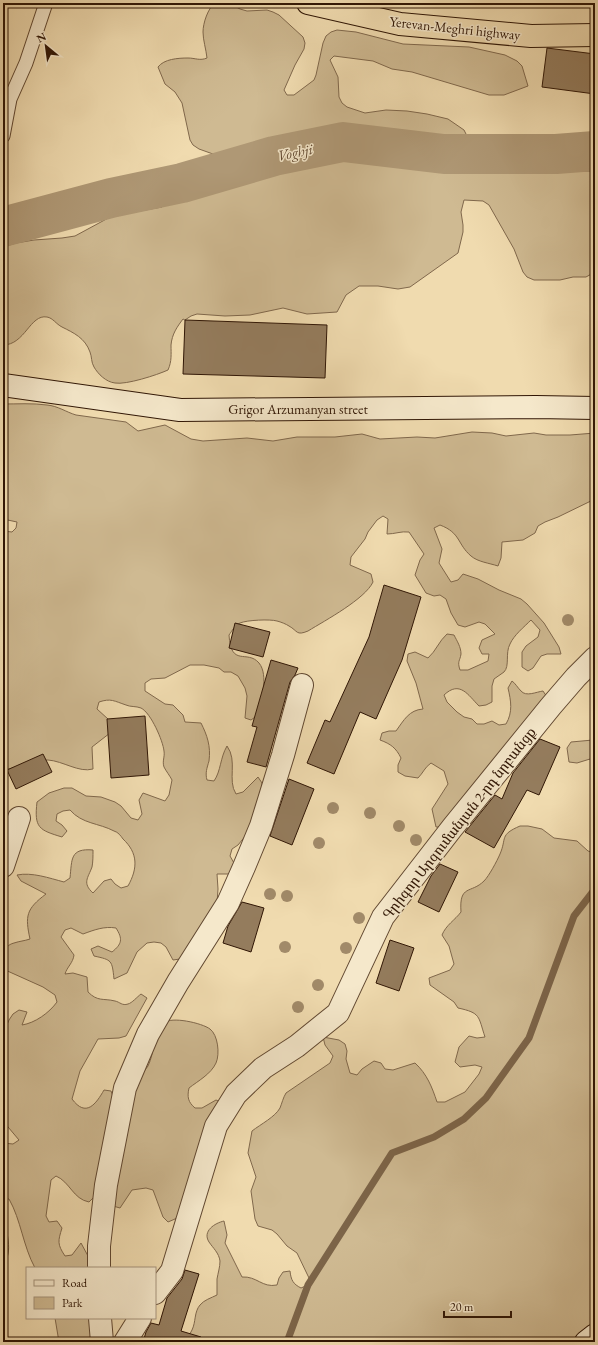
<svg xmlns="http://www.w3.org/2000/svg" width="598" height="1345" viewBox="0 0 598 1345" font-family="'EB Garamond','Noto Serif Armenian',serif">
<style>
.green{fill:#cfba92;stroke:#80684c}
.lines{fill:none;stroke-linecap:round;stroke-linejoin:round}
.stream{stroke:#7c6448;stroke-width:7}
.river{stroke:#af9875;stroke-width:40}
.building{fill:#947c5d;stroke:#301605}
.lane-casing{stroke:#604730;stroke-width:15}
.street-casing{stroke:#604730;stroke-width:24}
.secondary-casing{stroke:#301605;stroke-width:24}
.highway-casing{stroke:#301605;stroke-width:24}
.lane{stroke:#f5e8cb;stroke-width:13}
.street{stroke:#f5e8cb;stroke-width:22}
.secondary{stroke:#f5e8cb;stroke-width:22}
.highway{stroke:#f0dbaf;stroke-width:22}
.tree{fill:#a18a69}
.labels{text-anchor:middle;dominant-baseline:central;stroke-width:3;stroke-linejoin:round;paint-order:stroke}
.street-label{font-size:14px;fill:#301605;stroke:#f5e8cb}
.water-label{font-size:15px;font-style:italic;fill:#634a32;stroke:#f5e8cb}
</style>
<rect width="100%" height="100%" fill="#f0dbaf"/>
<filter id="stains"><feTurbulence type="fractalNoise" baseFrequency=".005" numOctaves="4"/><feColorMatrix values="0 0 0 0 .2 0 0 0 0 .09 0 0 0 0 .02 0 0 0 .5 -.17"/></filter>
<radialGradient id="worn" r=".72"><stop offset=".6" stop-color="#630" stop-opacity="0"/><stop offset="1" stop-color="#630" stop-opacity=".3"/></radialGradient>
<g class="green">
<path d="M215 3H229L240 9 247 11 267 10 273 12 279 15 303 37 305 43 304 49 295 65 284 90 287 95H294L314 80 316 75 323 43 326 36 331 32 337 30 356 32 403 44 469 47 505 55 517 61 522 66 528 86 504 95H489L412 72 392 69 373 61 334 56 330 60 338 77 339 97 342 103 347 107 365 113 386 110 407 111 427 114 448 119 464 130 470 142 465 146 458 145 448 141 425 134H393L382 140 373 149V156L377 160 384 162 434 164 462 166 563 168 578 171H595V272L586 277H573L560 280H534L527 277 523 272 514 249 489 205 483 201 464 200 461 212 463 225V232L458 253 410 287 398 289 378 286H359L346 295 337 312 307 314 283 308 250 315 225 316 197 314 191 316 185 320 183 319C177 327 172 334 171 345 171 354 172 361 168 370 157 375 126 385 115 383 106 382 98 374 94 367 91 362 92 357 90 352 85 338 74 333 62 327 56 324 53 318 47 317 30 314 25 345 3 345V247L16 243 34 240 62 238 75 236 112 216 162 207 176 193 182 189 188 188 201 190 207 189 226 182 247 178 285 164 295 159 298 153 296 140 292 135 268 143 250 147 226 156 213 154 199 149 193 145 190 140 182 103 175 92 165 84 158 67C164 59 178 58 188 58 195 58 200 61 207 58 206 49 203 40 203 32 203 23 208 8 215 3Z"/>
<path d="M3 404C17 404 33 403 47 405 58 406 66 412 76 415L126 422 138 431 165 425 191 439 203 441 247 438 273 441 297 437H335L362 434 380 439 417 437 435 438 472 432 492 433 506 436 534 433 546 435H570L595 433V499L558 517 545 522 538 526 535 533 523 540 502 542 501 558 498 566C489 563 478 562 471 556 457 544 461 533 440 525L434 528 442 549 439 563 451 582 458 580 463 574 478 579 499 590 521 599 527 604 544 623 559 647 561 654H547L541 656 533 668 528 671 522 667V652L526 646 538 637 540 630 531 620C524 627 514 635 510 644 505 653 510 666 504 672 501 674 497 677 494 679L492 686V702L486 705 479 706C468 695 460 680 444 695L447 702 457 712 464 717 472 719 477 724H484L492 721 499 725 506 724C513 712 511 701 508 688L512 681C516 684 517 687 521 691 526 697 536 692 543 691L547 697 443 827H436L432 809 448 784 444 771 431 763C425 767 423 773 418 778L405 776 398 772V765L401 758C396 748 391 744 380 740L382 733 389 731H396C404 720 409 710 423 709L416 683 407 661 408 654 415 652 428 658C436 651 439 641 447 634L454 635C457 641 461 647 461 654 460 661 457 661 460 670H468L488 661 489 654H482L479 648 482 640 495 634 485 624 479 622 465 627 458 625 451 613 446 599 440 595 434 596 426 593 415 575 420 560 424 554 409 532C401 531 395 534 387 534L388 519 383 516 377 520 368 532 365 539 351 557 350 565 371 574 373 582C365 599 326 620 308 631 296 636 298 631 289 626 286 624 281 622 277 621 270 619 247 620 240 623 235 625 232 631 229 635 231 668 247 649 259 663 269 675 261 702 258 715L251 720 245 718 247 696 245 688 238 676 231 672H224L219 668 204 665H190L165 678 151 679 145 683V691L165 704 173 705 183 715 185 722 201 723C207 735 211 746 209 761 207 768 205 773 207 780L214 781C221 771 220 758 227 746 238 761 227 780 236 794L243 792 258 777 262 783V798L247 834 238 845 232 849 230 856 238 870 231 874H217L218 889 217 903 195 935 180 959 173 960 166 947 161 943 154 942 147 943 137 952 127 973 114 979C112 960 112 960 94 956L91 949 98 946 112 952C122 944 123 939 116 928 104 926 94 930 83 934L71 928 65 930 61 937 74 955C73 963 67 967 65 974L73 973 87 977 88 992C98 1002 103 998 115 1001 120 1002 122 1006 128 1004 132 1003 137 997 141 994L147 998 126 1036 119 1038 98 1039 80 1071 72 1099C86 1118 96 1104 104 1090L111 1091 114 1099 131 1098C134 1091 137 1083 141 1076 143 1072 146 1069 148 1066 155 1052 152 1035 164 1023 171 1016 202 1023 210 1029 218 1035 220 1054 216 1063 211 1074 198 1081 189 1088 187 1097 188 1102 195 1108H202L216 1100 223 1103 185 1208 175 1219 168 1222 163 1217 153 1190 146 1188 132 1190 120 1208 113 1206 94 1197 89 1202C73 1199 70 1182 56 1176L51 1180 46 1216 49 1222 57 1221 62 1228C58 1241 57 1244 65 1256L72 1255 81 1243 88 1256 89 1268H35C23 1246 21 1220 9 1199H3V1143L13 1144 19 1140 3 1121V1034L9 1020 13 1014 19 1010 27 1012 22 1025C35 1023 49 1013 57 1002L55 995 43 987 3 969C3 958 2 946 14 943 20 941 24 941 30 939 25 916 26 909 46 894L21 881 17 875C32 872 49 878 64 882L70 878C72 859 70 848 93 850 93 856 93 862 92 867 88 878 82 883 93 893L104 881 111 879 115 884 121 888 128 886C138 868 138 853 123 839 121 836 118 832 114 831 99 823 82 824 70 810L63 811 57 814 56 821 62 825 67 831 62 837C39 830 34 828 37 802L49 793 64 788H72L86 796 101 797 115 802 121 806 131 818 138 820 142 814 139 800 143 793 165 801 169 795 172 780C170 776 166 771 164 767 162 761 165 757 164 751 163 741 151 713 141 708 136 706 130 707 126 705 114 701 111 698 99 702L97 709 108 719 110 733 92 747 93 769C79 773 63 761 48 760 32 759 19 768 3 770V531L12 532 16 528 17 522 3 519Z"/>
<path d="M595 734V769L590 759 577 763 569 762 567 748 571 742 593 740Z"/>
<path d="M520 826H528L542 829 554 838 577 841 588 851 595 853V1342H181C186 1338 190 1335 192 1330 196 1322 194 1312 200 1305 204 1300 211 1298 217 1295 217 1290 217 1284 217 1279 218 1273 220 1267 220 1261 219 1253 213 1248 209 1242 202 1231 215 1223 224 1221L227 1235 225 1243 242 1277C257 1276 262 1288 277 1285L279 1278 283 1272 290 1271C291 1280 293 1284 301 1288L308 1285 309 1278 297 1253 287 1246 277 1234 272 1230 258 1226 255 1219 251 1191 256 1177 248 1153 252 1131C261 1124 275 1117 280 1108 282 1103 283 1098 286 1093L330 1063 333 1056 325 1045 323 1037 339 1040 345 1044 347 1051 346 1059 350 1073 357 1075 362 1069 374 1061 381 1063 385 1069 393 1070 415 1063C427 1074 432 1087 437 1102H445L465 1092 479 1074 482 1067 475 1065 460 1067 455 1062 459 1047 469 1036 477 1038 485 1037C478 1016 481 1013 458 1008L454 1002 430 985 429 978 450 970 454 964 449 946 442 935C446 925 455 920 461 912 459 884 471 894 484 881 489 876 497 861 500 854 507 838 499 835 520 826Z"/>
<path d="M3 1216C6 1228 14 1255 3 1263Z"/>
<path d="M55 1318H92L91 1342H59Z"/>
</g>
<g class="lines">
<path class="stream" d="M287 1342 308 1285 392 1153 434 1137 464 1119 486 1098 529 1038 574 916 595 889"/>
<path class="river" d="M3 227 111 198 182 183 274 156 343 142 444 154H556L595 151"/>
</g>
<g class="building">
<path d="M547 48 595 54V94L542 87Z"/>
<path d="M185 320 327 325 325 378 183 374Z"/>
<path d="M384 585 421 597 402 660 376 719 360 712 334 774 307 763 325 720 330 722 369 637Z"/>
<path d="M235 623 270 632 263 657 229 648Z"/>
<path d="M271 660 298 668 295 675 290 682 266 767 247 762 257 727 252 726Z"/>
<path d="M145 716 149 775 111 778 107 719Z"/>
<path d="M540 739 560 747 539 795 527 790 494 848 465 832 495 795 502 799 513 773Z"/>
<path d="M43 754 52 772 16 789 7 770Z"/>
<path d="M289 779 314 789 292 845 270 836Z"/>
<path d="M440 864 458 872 439 912 418 902 431 876Z"/>
<path d="M242 902 264 908 251 952 223 943 228 926Z"/>
<path d="M390 940 414 948 399 991 376 983Z"/>
<path d="M185 1270 199 1274 181 1331 201 1337 200 1342H143L146 1332 151 1323 159 1325 167 1298 182 1279Z"/>
</g>
<g class="lines">
<g class="lane-casing">
<path id="lane" d="M3 136 10 99 26 63 46 3"/>
</g>
<g class="street-casing">
<g id="street">
<path d="M3 866 19 818"/>
<path d="M99 1268V1246L106 1185 125 1088 148 1034 178 982 228 903 244 867 261 826 283 755 302 685"/>
<path d="M155 1293 172 1271 216 1126 236 1094 263 1068 297 1046 338 1013 383 917 452 828 551 706 576 677 595 658"/>
<path d="M100 1318 102 1342"/>
<path d="M125 1342 140 1318"/>
</g>
</g>
<g class="secondary-casing">
<g id="secondary">
<path d="M3 385 180 410 536 407 595 408"/>
<path d="M586 1342 595 1335"/>
</g>
</g>
<g class="highway-casing">
<path id="highway" d="M308 3 400 24 531 36 595 35"/>
</g>
<use href="#lane" class="lane"/>
<use href="#street" class="street"/>
<use href="#secondary" class="secondary"/>
<use href="#highway" class="highway"/>
</g>
<g class="tree">
<circle cx="568" cy="620" r="6"/>
<circle cx="333" cy="808" r="6"/>
<circle cx="370" cy="813" r="6"/>
<circle cx="399" cy="826" r="6"/>
<circle cx="416" cy="840" r="6"/>
<circle cx="319" cy="843" r="6"/>
<circle cx="270" cy="894" r="6"/>
<circle cx="287" cy="896" r="6"/>
<circle cx="359" cy="918" r="6"/>
<circle cx="285" cy="947" r="6"/>
<circle cx="346" cy="948" r="6"/>
<circle cx="318" cy="985" r="6"/>
<circle cx="298" cy="1007" r="6"/>
</g>
<g class="labels">
<g class="street-label">
<text transform="translate(455 28) rotate(6)">Yerevan-Meghri highway</text>
<text x="298" y="409">Grigor Arzumanyan street</text>
<text transform="translate(459 823) rotate(-52)">Գրիգոր Արզումանյան 2-րդ նրբանցք</text>
</g>
<g class="water-label">
<text transform="translate(295 152) rotate(-12)">Voghji</text>
</g>
</g>
<rect width="598" height="1345" fill="none" stroke="#f0dbaf" stroke-width="16"/>
<rect x="4" y="4" width="590" height="1337" fill="none" stroke="#301605" stroke-width="2"/>
<rect x="8" y="8" width="582" height="1329" fill="none" stroke="#301605"/>
<rect x="26" y="1267" width="130" height="52" fill="#f5e8cb" stroke="#a6947c"/>
<rect x="34" y="1280" width="20" height="6" fill="#f5e8cb" stroke="#a6947c"/>
<text x="62" y="1287" font-size="12" fill="#301605">Road</text>
<rect x="34" y="1297" width="20" height="12" fill="#cfba92" stroke="#a6947c"/>
<text x="62" y="1307" font-size="12" fill="#301605">Park</text>
<g transform="translate(46 46) rotate(331)" stroke="#f5e8cb" stroke-width="3" paint-order="stroke">
<path d="M0-3L7 15L0 10L-7 15Z" fill="#301605"/>
<text y="-6" font-size="11" font-weight="bold" text-anchor="middle" fill="#301605">N</text>
</g>
<path d="M444 1311v6h67v-6" fill="none" stroke="#301605" stroke-width="2"/>
<text x="450" y="1311" font-size="12" fill="#301605" stroke="#f5e8cb" stroke-width="3" paint-order="stroke">20 m</text>
<rect width="100%" height="100%" filter="url(#stains)"/>
<rect width="100%" height="100%" fill="url(#worn)"/>
</svg>
